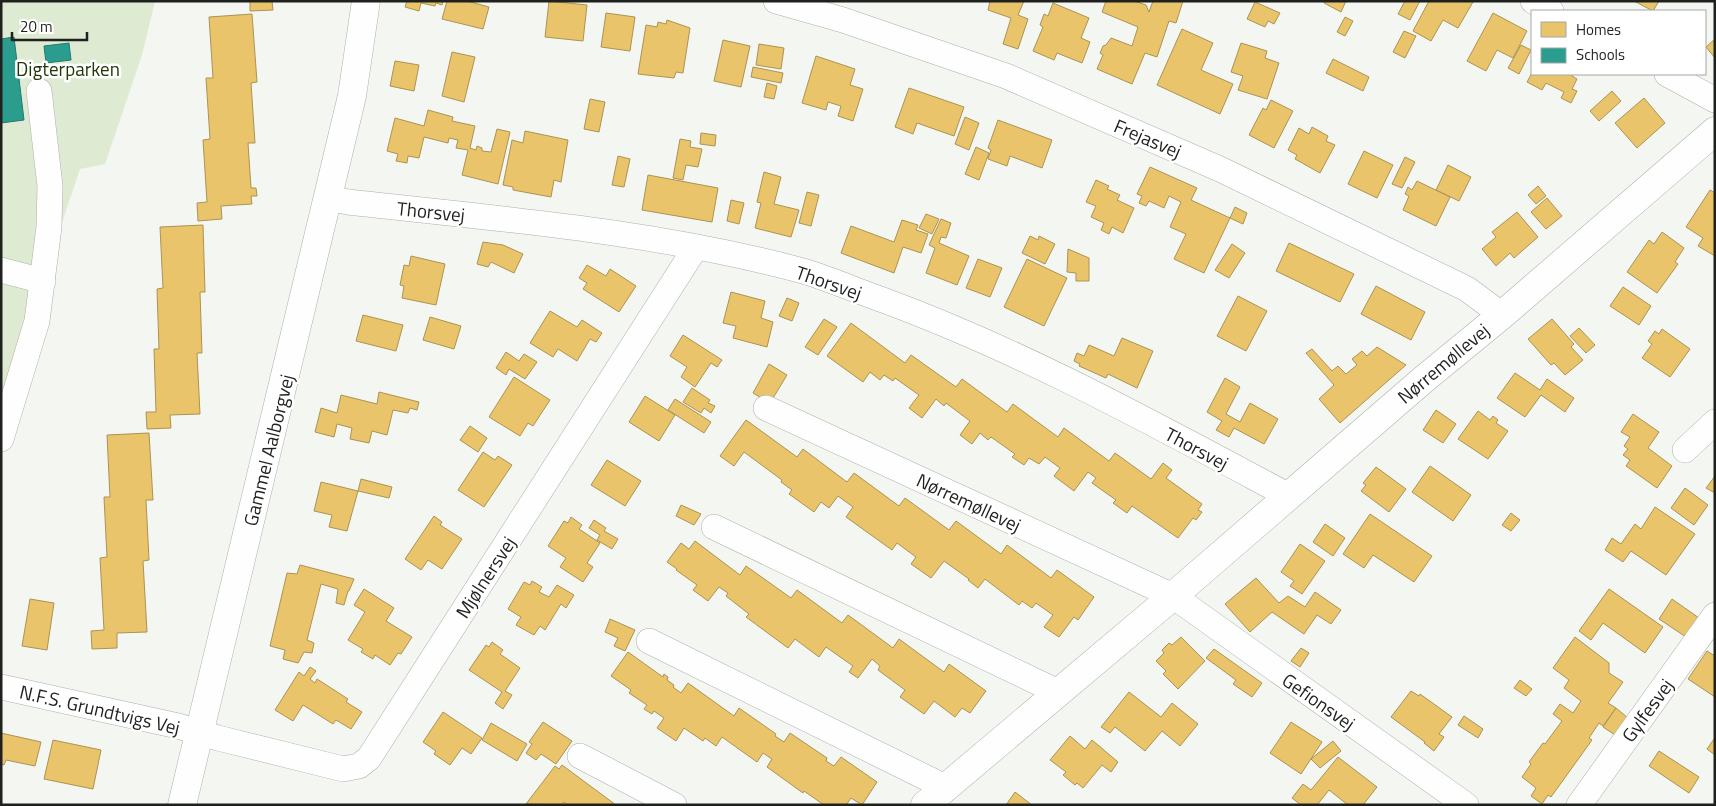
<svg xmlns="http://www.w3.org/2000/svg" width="1716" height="806" viewBox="0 0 1716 806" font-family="'Titillium Web',sans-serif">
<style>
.green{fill:#deebd2}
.homes{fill:#e9c46a;stroke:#ac9353}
.schools{fill:#2a9d8f;stroke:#27786d}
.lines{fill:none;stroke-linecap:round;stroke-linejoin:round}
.street-casing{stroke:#aeb0ac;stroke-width:26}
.secondary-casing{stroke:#aeb0ac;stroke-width:29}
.street{stroke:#fdfefd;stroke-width:25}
.secondary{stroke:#fdfefd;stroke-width:28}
.labels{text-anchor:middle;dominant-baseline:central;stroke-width:5;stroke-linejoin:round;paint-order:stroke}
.park-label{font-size:19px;fill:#243709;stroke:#fff}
.street-label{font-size:19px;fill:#1f211e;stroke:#fff}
</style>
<rect width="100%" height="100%" fill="#f3f6f1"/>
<path class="green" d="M1 1H155L142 55 105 164 80 169 1 404Z"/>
<g class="homes">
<path d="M250 1H272L273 10 250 11Z"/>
<path d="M407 1H443L442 5 436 3 435 6 421 3 419 11 405 7Z"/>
<path d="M447 1H467L489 7 483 29 442 19Z"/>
<path d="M549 1 587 5 583 41 545 37Z"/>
<path d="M990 1H1024L1018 15 1028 19 1018 49 1003 44 1011 18 988 10Z"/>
<path d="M1106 1H1134L1146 5 1149 12 1153 1H1183L1176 23 1169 21 1157 57 1145 53 1132 84 1097 69 1103 55 1100 53 1103 46 1106 45 1111 38 1132 46 1138 27 1102 12Z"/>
<path d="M1325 1H1346L1341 12 1324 3Z"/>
<path d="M1405 1H1420L1410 20 1398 14Z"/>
<path d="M1429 1H1472L1473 2 1458 28 1443 20 1431 41 1413 31Z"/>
<path d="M1634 1H1659L1653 11Z"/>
<path d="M1255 2 1280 13 1274 24 1268 21 1265 27 1247 19Z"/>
<path d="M1053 3 1089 18 1081 38 1090 42 1082 63 1057 53 1054 60 1033 51 1043 27 1040 25 1044 14 1048 16Z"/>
<path d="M606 13 635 17 630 51 601 47Z"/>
<path d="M1493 13 1527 31 1513 58 1497 50 1486 71 1467 61Z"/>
<path d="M252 14 257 82 251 83 255 143H248L251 188H256L257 196H251L252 204 221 206 222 219 198 221 197 203 207 202 203 140 210 139 206 78H213L209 17Z"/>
<path d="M1345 17 1353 21 1345 36 1337 32Z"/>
<path d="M667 20 690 28 683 73 676 72 674 78 638 74 646 25 657 27 658 22 666 24Z"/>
<path d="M1182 29 1213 43 1201 70 1233 84 1220 114 1157 85Z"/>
<path d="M1404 31 1416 36 1405 58 1393 52Z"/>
<path d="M1715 39V58L1706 47Z"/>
<path d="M723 40 750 46 741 87 714 81Z"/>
<path d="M1241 43 1267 51 1265 58 1279 63 1267 99 1238 90 1243 76 1231 72Z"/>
<path d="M759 44 784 48 781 69 756 65Z"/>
<path d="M1521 45 1531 50 1519 74 1508 68Z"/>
<path d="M452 52 475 57 464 102 442 96Z"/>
<path d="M816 56 855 69 850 85 863 89 853 121 838 116 841 106 828 102 826 110 802 103Z"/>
<path d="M1333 59 1369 77 1363 91 1326 73Z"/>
<path d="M395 61 419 65 414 91 390 86Z"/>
<path d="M753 67 783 73 781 83 751 77Z"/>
<path d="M1532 73 1573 74 1572 76 1577 79 1572 89 1577 91 1571 103 1561 98 1564 92 1546 83 1542 90 1527 82Z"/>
<path d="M767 83 777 86 774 99 764 97Z"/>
<path d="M909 88 964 107 954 136 917 123 913 134 895 127Z"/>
<path d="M1612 91 1621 101 1599 121 1590 111Z"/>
<path d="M1644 98 1665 123 1637 148 1615 123Z"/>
<path d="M590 99 605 102 599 132 584 129Z"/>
<path d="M1271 100 1293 111 1274 148 1249 135 1263 108 1266 110Z"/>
<path d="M428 110 453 117 452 121 475 126 470 148 476 150 477 146 482 148V151L491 152 497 129 510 132 498 184 462 175 468 150 456 148 458 140 449 138 448 143 424 137 419 158 408 156 407 163 396 161 398 154 387 151 395 118 424 126Z"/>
<path d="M965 117 979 123 969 150 955 144Z"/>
<path d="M998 120 1052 140 1042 168 1010 156 1007 166 988 159 991 150 988 148Z"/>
<path d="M1312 127 1328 136 1326 141 1335 145 1320 173 1295 159 1297 155 1288 150 1299 128 1309 134Z"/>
<path d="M525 131 568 140 561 182 554 180 551 197 513 190V187L503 185 512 140 523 143Z"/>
<path d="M701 133 716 135 715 146 700 144Z"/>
<path d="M680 139 691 141 690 147 702 149 698 167 686 165 683 180 673 178Z"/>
<path d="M976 147 989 153 979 180 965 174Z"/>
<path d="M1364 151 1393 165 1377 198 1348 184Z"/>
<path d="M618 156 630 159 624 187 612 185Z"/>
<path d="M1405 157 1415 162 1402 188 1392 184Z"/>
<path d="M1448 165 1471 177 1459 201 1436 190Z"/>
<path d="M1150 167 1197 188 1191 200 1230 218 1204 273 1174 259 1186 234 1170 227 1181 202 1169 196 1164 208 1149 201 1146 206 1139 203 1142 196 1137 194Z"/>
<path d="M764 172 781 177 774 204 799 210 791 237 755 228 761 203 757 202Z"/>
<path d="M648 175 718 188 712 222 642 210Z"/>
<path d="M1096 180 1109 186 1107 189 1120 195 1117 200 1134 208 1123 233 1112 227 1109 234 1101 230 1104 223 1091 217 1096 206 1086 202Z"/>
<path d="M1417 181 1450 197 1436 226 1403 210 1409 196 1405 194 1408 187 1412 190Z"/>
<path d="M1538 186 1546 196 1536 204 1528 195Z"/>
<path d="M1710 190 1715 193V256L1698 246 1703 238 1686 227Z"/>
<path d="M807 192 819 195 811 226 799 223Z"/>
<path d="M1547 198 1562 216 1546 229 1531 212Z"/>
<path d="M731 200 744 203 739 224 727 221Z"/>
<path d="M1235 207 1247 213 1243 224 1230 218Z"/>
<path d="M1517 212 1538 237 1514 258 1510 253 1496 266 1482 249 1496 237 1492 232Z"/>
<path d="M926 214 939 219 932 234 919 228Z"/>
<path d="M941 219 951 223 946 238 941 237 939 243 969 256 957 285 926 273 935 248 929 245Z"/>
<path d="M902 220 918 225 916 230 928 234 921 253 903 247 894 273 841 253 851 226 894 242Z"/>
<path d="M203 225 205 292H200L202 353H197L200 414 170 415 171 428 147 429 146 412H156L154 349H159L157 289 163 288 160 227Z"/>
<path d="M1662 232 1684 248 1675 262 1678 264 1657 293 1627 272 1649 240 1654 244Z"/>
<path d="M1030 236 1038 240 1039 236 1055 244 1045 264 1022 253Z"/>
<path d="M483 242 503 245 523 254 514 273 491 262 488 267 477 264Z"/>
<path d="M1289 243 1354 274 1340 302 1276 271Z"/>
<path d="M1232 244 1245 253 1229 278 1215 270Z"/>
<path d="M1068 249 1089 258V281H1076V273L1067 272Z"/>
<path d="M411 256 445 264 436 305 402 298 404 286 400 285 404 265 409 266Z"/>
<path d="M978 259 1002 268 990 297 966 288Z"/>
<path d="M1027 259 1067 278 1044 326 1004 307Z"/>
<path d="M587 265 606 276 610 269 636 286 619 312 583 289 587 283 579 278Z"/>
<path d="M1376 286 1425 312 1411 340 1361 314Z"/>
<path d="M1623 287 1651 306 1639 325 1610 306Z"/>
<path d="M731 292 765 301 761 318 773 322 767 347 733 338 736 326 723 323Z"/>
<path d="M1238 296 1267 311 1246 351 1217 336Z"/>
<path d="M787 298 799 303 792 321 779 316Z"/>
<path d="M550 311 577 327 582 320 602 333 596 342 590 339 577 361 558 349 553 357 530 343Z"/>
<path d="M363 315 403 325 396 351 356 341Z"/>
<path d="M430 317 461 326 454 349 423 340Z"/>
<path d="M824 319 837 327 818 355 805 347Z"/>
<path d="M1552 319 1574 344 1571 347 1583 360 1565 375 1554 363 1551 365 1528 339Z"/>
<path d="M851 323 905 363 911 355 956 387 962 379 1007 412 1013 404 1058 437 1064 428 1109 461 1115 453 1151 479 1163 463 1172 470 1166 478 1202 504 1198 510 1202 512 1196 520 1193 518 1178 538 1132 506 1127 513 1113 503 1116 500 1092 483 1096 478 1088 472 1074 491 1054 476 1060 468 1045 457 1039 464 1029 458 1024 465 1012 457 1015 454 991 437 988 440 980 433 972 444 960 435 970 421 946 403 944 406 936 399 922 418 909 408 919 395 895 378 893 381 884 375 880 380 870 372 863 382 827 356Z"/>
<path d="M1579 328 1595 345 1586 353 1570 336Z"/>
<path d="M1662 329 1690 349 1670 377 1642 358 1652 344 1648 341 1655 331 1659 334Z"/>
<path d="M683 335 722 360 717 367 711 363 695 387 681 377 687 367 670 356Z"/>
<path d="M1122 338 1153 351 1137 388 1108 374 1106 378 1079 366 1080 364 1074 361 1077 353 1084 356 1089 345 1114 356Z"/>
<path d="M1377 347 1406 365 1340 423 1319 399 1334 385 1306 353 1312 349 1332 371 1338 366 1346 374 1357 365 1352 359 1362 351 1367 356Z"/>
<path d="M506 352 519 361 524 354 537 362 525 379 509 369 506 375 496 368Z"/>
<path d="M769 364 787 375 770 403 753 393Z"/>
<path d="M1515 373 1540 390 1547 379 1574 398 1565 412 1541 395 1525 417 1497 398Z"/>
<path d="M514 377 550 400 533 426 528 423 520 436 489 417Z"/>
<path d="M1225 378 1240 387 1226 414 1240 422 1250 403 1278 419 1264 444 1234 428 1229 437 1216 430 1222 421 1207 412Z"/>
<path d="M692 388 710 400 708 403 715 406 711 413 704 408 701 413 683 402Z"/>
<path d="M379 392 419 402 417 410 410 408 408 413 393 410 387 435 372 431 369 443 350 439 352 428 337 424 334 437 315 432 321 408 337 413 341 395 377 404Z"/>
<path d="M645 396 675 415 659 441 629 422Z"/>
<path d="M675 399 711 422 704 433 668 410Z"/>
<path d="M1436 410 1456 424 1443 443 1423 430Z"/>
<path d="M1478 411 1490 420 1493 416 1498 420 1496 423 1508 431 1488 459 1458 439Z"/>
<path d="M1633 414 1659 432 1648 448 1672 466 1657 488 1626 466 1630 460 1623 455 1628 449 1624 446 1630 437 1621 432Z"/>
<path d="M746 420 797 457 803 449 847 482 854 473 899 506 905 498 949 530 956 521 1001 554 1007 545 1051 578 1057 570 1094 597 1078 620 1074 617 1059 637 1044 627 1053 615 1036 603 1032 608 1022 601 1019 605 985 579 978 588 968 580 969 579 944 561 931 578 911 564 916 557 897 543 892 550 846 517 853 507 838 496 829 508 821 502 814 512 789 494 792 490 781 482 782 480 744 452 734 466 720 456Z"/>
<path d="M470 426 487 438 478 452 460 440Z"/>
<path d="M149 433 153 500H146L149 560 143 561 147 632 117 633V648L92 649 91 631 104 630 100 558 107 557 104 497H110L107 435Z"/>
<path d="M483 452 495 460 498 456 512 465 484 507 458 490Z"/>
<path d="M607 460 641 481 625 506 591 485Z"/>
<path d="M1430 466 1471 495 1453 521 1412 492Z"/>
<path d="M1376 467 1406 489 1389 512 1361 491 1366 485 1363 483Z"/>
<path d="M1715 476V493L1706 488Z"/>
<path d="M361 479 392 487 389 498 358 491Z"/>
<path d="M321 482 358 491 347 531 329 527 332 515 314 511Z"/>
<path d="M1685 488 1708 505 1694 525 1671 508Z"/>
<path d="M681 505 701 514 694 525 676 516Z"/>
<path d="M1655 507 1695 534 1666 575 1631 551 1623 562 1605 550 1612 538 1621 544 1635 524 1641 529Z"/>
<path d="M1511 513 1520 520 1511 531 1502 525Z"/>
<path d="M1370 514 1432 556 1414 582 1373 555 1364 568 1343 554Z"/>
<path d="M434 516 442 522 440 525 462 539 442 569 428 560 421 570 405 559Z"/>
<path d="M571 517 582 525 579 529 600 543 587 563 593 567 583 582 560 567 566 558 548 546 564 521 568 523Z"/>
<path d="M594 520 606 528 604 531 618 539 612 549 597 540 600 535 589 528Z"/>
<path d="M1325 524 1345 538 1333 556 1313 542Z"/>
<path d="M695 541 740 575 746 566 791 598 797 590 842 623 848 615 893 648 899 639 944 672 949 664 986 691 970 713 962 708 955 717 934 701 924 714 900 697 905 690 878 670 880 666 872 659 858 678 849 672 853 666 826 647 819 657 795 639 788 648 746 617 749 614 726 596 728 593 719 587 708 601 693 590 697 585 676 570 677 569 667 562 681 543 689 549Z"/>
<path d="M1300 544 1325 561 1302 594 1290 586 1294 581 1281 572Z"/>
<path d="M300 565 354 579 349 591H348L344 605 336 603 338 589 321 584 307 640 314 643 312 653 304 652 298 663 283 659 285 650 270 646 287 573 297 574Z"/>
<path d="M1256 578 1279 603 1288 596 1305 607 1315 592 1341 610 1331 624 1317 615 1304 634 1272 612 1250 632 1225 604Z"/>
<path d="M532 581 542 587 539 592 549 597 557 585 574 595 566 608 561 604 545 630 540 626 534 635 516 625 521 617 508 609 524 582 530 585Z"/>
<path d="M364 589 394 608 386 621 412 637 401 654 398 653 390 665 375 655 373 659 361 652 363 649 348 640 365 612 354 605Z"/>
<path d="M1609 589 1663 627 1645 653 1603 623 1591 640 1579 631Z"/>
<path d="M30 599 54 603 47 650 22 646Z"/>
<path d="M1672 599 1699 618 1686 637 1659 619Z"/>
<path d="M610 619 635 630 625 651 614 646 618 638 605 632Z"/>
<path d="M1181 637 1205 661 1178 689 1163 674 1166 671 1156 661 1164 653 1162 650 1169 643 1172 645Z"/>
<path d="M1575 637 1609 663V673L1623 682 1608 703 1616 708 1603 726 1599 723 1589 738 1592 740 1551 797 1548 795 1542 804 1531 796 1536 788 1522 777 1531 764 1529 762 1543 743 1545 744 1562 721 1553 714 1560 704 1573 713 1581 701 1564 688 1569 680 1553 668Z"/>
<path d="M492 642 503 650 500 654 520 668 505 691 512 695 503 709 495 703 502 692 469 670 486 645 489 647Z"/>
<path d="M1301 648 1309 653 1300 667 1291 661Z"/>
<path d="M1214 649 1262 683 1252 697 1233 684 1236 680 1206 658Z"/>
<path d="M1707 651 1715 656V697L1688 679Z"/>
<path d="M628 652 663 677 664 674 668 677 667 680 674 685 673 687 681 693 688 683 734 716 739 708 776 734 775 736 784 742 790 733 827 758 826 761 834 766 841 757 877 782 862 805 851 798 846 805H824L804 791 803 793 767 767 772 759 763 753 757 762 722 737 716 746 705 738 703 741 684 728 676 741 657 728 664 718 654 711 652 714 644 709 647 705 629 693 631 690 611 676Z"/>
<path d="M310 667 316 671 310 679 315 683 317 679 348 699 346 702 362 712 351 729 336 720 333 724 303 705 293 721 275 710 299 672 304 676Z"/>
<path d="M1520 680 1532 689 1526 696 1514 688Z"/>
<path d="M1411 691 1419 696 1420 694 1452 717 1439 734 1444 737 1434 751 1424 743 1425 742 1391 717Z"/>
<path d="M1129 692 1161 717 1172 703 1198 724 1180 746 1162 731 1145 751 1115 727 1110 733 1101 727Z"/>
<path d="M1616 708 1628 718 1615 735 1603 727Z"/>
<path d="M443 712 482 738 471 754 462 748 450 765 434 754 436 751 423 742Z"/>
<path d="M1464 716 1483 729 1478 738 1458 725Z"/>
<path d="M543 722 572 741 556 764 541 754 536 760 526 753 532 744 529 742Z"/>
<path d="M1291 722 1322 742 1301 774 1270 753Z"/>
<path d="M491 723 527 744 517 761 482 740Z"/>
<path d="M1 733 41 742 35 766 6 760 4 765 1 764Z"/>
<path d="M1070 736 1085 749 1092 740 1118 762 1111 772 1102 765 1083 788 1077 783 1075 785 1063 775 1066 772 1050 760Z"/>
<path d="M1714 739H1715V755L1707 749Z"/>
<path d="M53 740 101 750 93 789 44 779Z"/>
<path d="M1333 741 1341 751 1320 768 1311 759Z"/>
<path d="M1659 751 1699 777 1689 793 1649 766Z"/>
<path d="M1338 757 1377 787 1363 805H1348L1329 790 1317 805H1301L1292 798 1303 784 1311 790Z"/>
<path d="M562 765 616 805H568L564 802 562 805 526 804 555 766 559 769Z"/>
<path d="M1015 792 1032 805H1006Z"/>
</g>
<g class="schools">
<path d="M14 37 24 120 1 123V39Z"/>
<path d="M69 43 71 60 46 63 44 46Z"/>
</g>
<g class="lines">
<g class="street-casing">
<g id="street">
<path d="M776 1 843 20 1006 76 1222 170 1467 289 1502 315"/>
<path d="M1533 1 1551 11"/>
<path d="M1667 74 1715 100"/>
<path d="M329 198 348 202C500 219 655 231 803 271 830 279 857 291 883 300 1024 352 1156 425 1289 496"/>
<path d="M1 270 43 281"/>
<path d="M766 408 1173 596 1466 805"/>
<path d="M1 439 37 321 49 227 50 186 39 91"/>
<path d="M1685 450 1715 422"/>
<path d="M714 527 1058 692"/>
<path d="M649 641 945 787"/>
<path d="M1 687 178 726 218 738 343 769 359 766 369 758 696 247"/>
<path d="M580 756 674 805"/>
<path d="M1579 805 1715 615"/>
</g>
</g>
<g class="secondary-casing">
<g id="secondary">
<path d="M182 805 352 96 366 1"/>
<path d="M925 805 1173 596 1424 379 1502 315 1715 131"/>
</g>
</g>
<use href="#street" class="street"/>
<use href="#secondary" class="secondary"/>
</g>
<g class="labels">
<g class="park-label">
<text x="68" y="68">Digterparken</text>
</g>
<g class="street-label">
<text transform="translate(1148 138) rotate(23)">Frejasvej</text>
<text transform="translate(431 211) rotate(6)">Thorsvej</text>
<text transform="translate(829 282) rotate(19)">Thorsvej</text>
<text transform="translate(1443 363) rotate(-40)">Nørremøllevej</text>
<text transform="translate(1197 448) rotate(28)">Thorsvej</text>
<text transform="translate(268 450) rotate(-76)">Gammel Aalborgvej</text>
<text transform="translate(969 502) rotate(25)">Nørremøllevej</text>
<text transform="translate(485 577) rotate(-57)">Mjølnersvej</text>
<text transform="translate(1319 701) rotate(35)">Gefionsvej</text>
<text transform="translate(100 709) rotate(13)">N.F.S. Grundtvigs Vej</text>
<text transform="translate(1647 710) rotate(-54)">Gylfesvej</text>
</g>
</g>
<rect width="1716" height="806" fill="none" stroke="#1f211e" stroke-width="5"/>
<rect x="1531" y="10" width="175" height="65" fill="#ffffff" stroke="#a5a6a5"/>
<rect x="1541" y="22" width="25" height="15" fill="#e9c46a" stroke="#a5a6a5"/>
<text x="1576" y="35" font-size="15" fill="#1f211e">Homes</text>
<rect x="1541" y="48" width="25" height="15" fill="#2a9d8f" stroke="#a5a6a5"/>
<text x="1576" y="60" font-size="15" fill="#1f211e">Schools</text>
<path d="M12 32v8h75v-8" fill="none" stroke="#1f211e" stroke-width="2.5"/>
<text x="20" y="32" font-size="15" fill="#1f211e" stroke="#ffffff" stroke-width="4" paint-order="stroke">20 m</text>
</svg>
